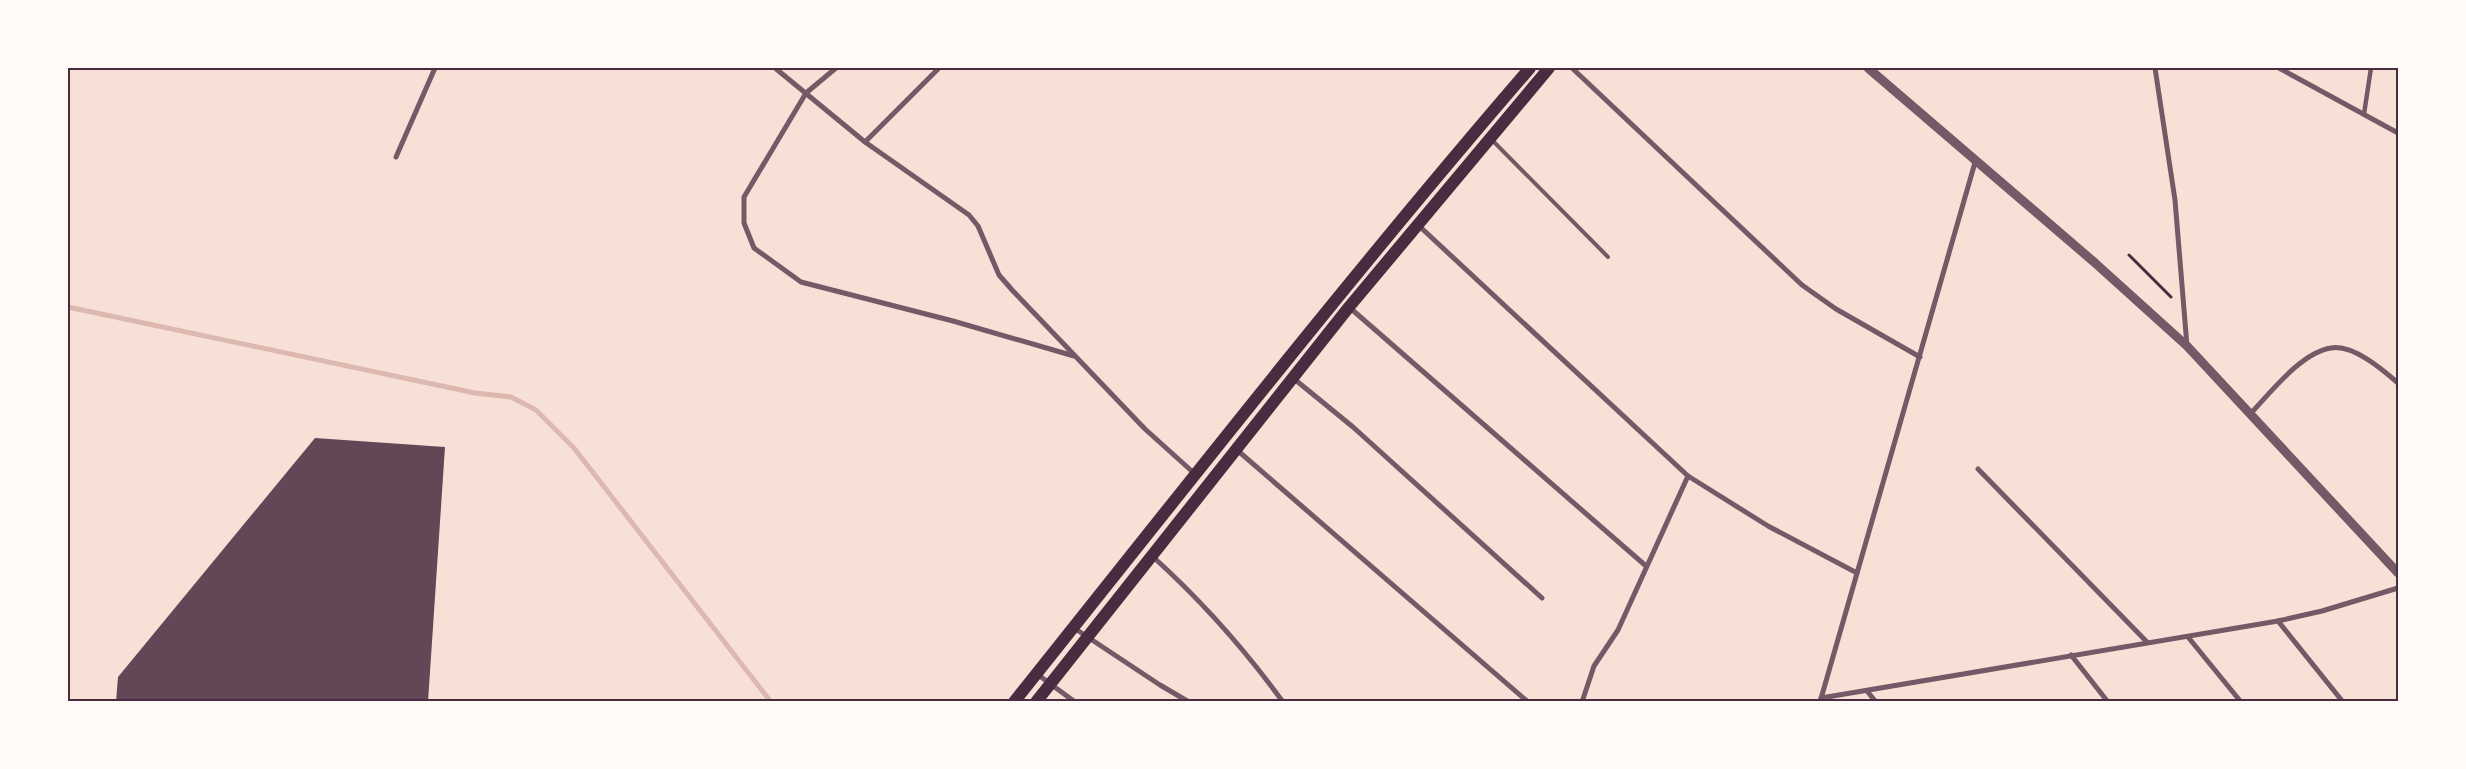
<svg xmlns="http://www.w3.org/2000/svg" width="2466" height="769" viewBox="0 0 2466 769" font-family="'IBM Plex Sans',sans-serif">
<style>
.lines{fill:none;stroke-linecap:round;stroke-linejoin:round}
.stream{stroke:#dcb8b0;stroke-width:5}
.building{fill:#644757}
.path{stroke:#4a2c40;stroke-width:3}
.service{stroke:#755966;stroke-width:4}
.pedestrian{stroke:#755966;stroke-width:4.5}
.minor{stroke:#755966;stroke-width:5}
.tertiary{stroke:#755966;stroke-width:9}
.primary{stroke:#4a2c40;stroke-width:12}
.neatline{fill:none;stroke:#4a2c40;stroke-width:2}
</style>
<rect width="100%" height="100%" fill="#f7e1d7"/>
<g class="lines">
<path class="stream" d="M68 307 475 393 511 397 536 410 574 448 771 702"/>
</g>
<path class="building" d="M315 438 445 447 428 702H116L118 677Z"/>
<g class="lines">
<path class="path" d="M2129 255 2171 297"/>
<path class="service" d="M1492 140 1608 257"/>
<path class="pedestrian" d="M2364 114 2371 68"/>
<g class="minor">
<path d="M775 68 865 142 969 215 978 226 999 275 1013 291 1145 429 1195 474"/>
<path d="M836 68 806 93 744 197V223L754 248 801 282 953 321 1074 356"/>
<path d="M1572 68 1802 285 1836 309 1920 357"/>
<path d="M2155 68 2175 200 2187 346"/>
<path d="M2279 68 2398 133"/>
<path d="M865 142 939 68"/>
<path d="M396 157 435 68"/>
<path d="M1417 224 1688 476 1768 526 1857 573"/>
<path d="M1349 307 1646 566"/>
<path d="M1293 378 1353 427 1542 598"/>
<path d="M2251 413C2271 392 2302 352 2331 348 2353 344 2383 370 2398 383"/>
<path d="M1237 450 1528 702"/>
<path d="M1978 469 2147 642"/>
<path d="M1151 555C1201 600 1243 647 1283 702"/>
<path d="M2278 621 2343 702"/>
<path d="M1074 628 1160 685 1189 702"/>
<path d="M2188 637 2241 702"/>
<path d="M2071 655 2108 702"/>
<path d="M1037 674 1075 702"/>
<path d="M1867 691 1876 702"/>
<path d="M1821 698 2278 621 2322 611 2398 588"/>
<path d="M1582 702 1594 666 1618 630 1688 476"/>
<path d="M1820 702 1976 159"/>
</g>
<path class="tertiary" d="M1868 68 2094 262 2187 346 2398 573"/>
<g class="primary">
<path d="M1014 702C1184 489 1352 274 1530 68"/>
<path d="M1036 702 1349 307 1549 68"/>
</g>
</g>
<rect width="2466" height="769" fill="none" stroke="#fffaf5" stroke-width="138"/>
<rect x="69" y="69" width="2328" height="631" class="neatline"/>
</svg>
